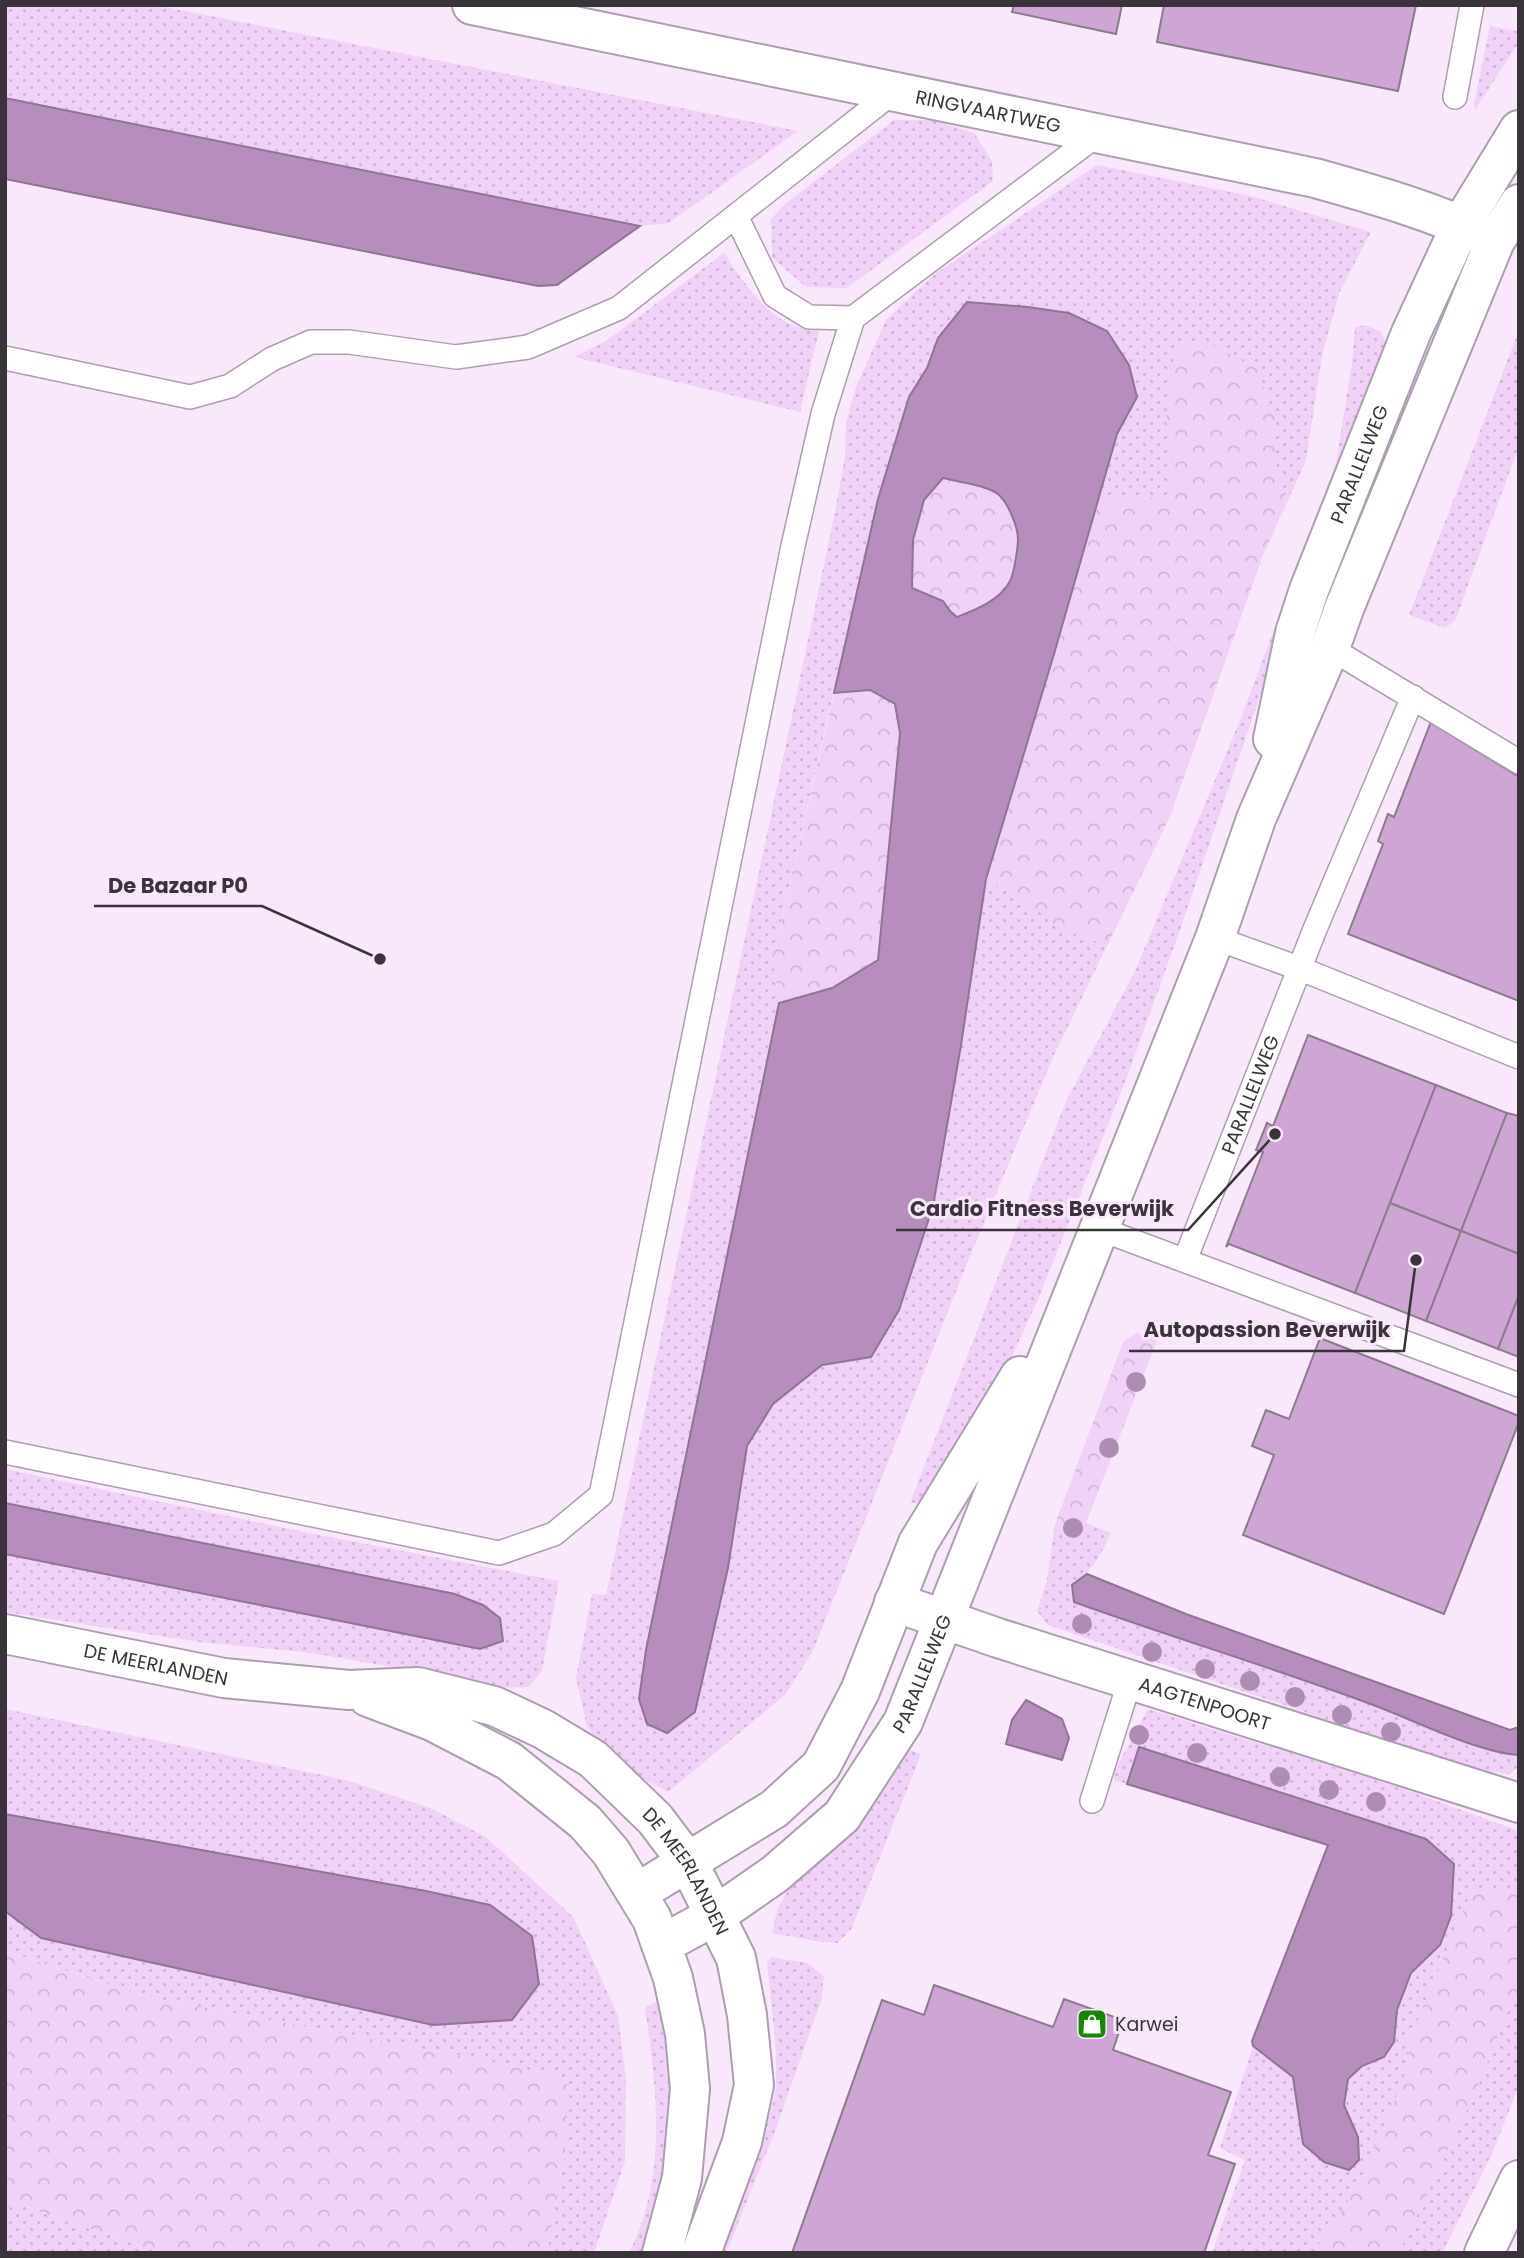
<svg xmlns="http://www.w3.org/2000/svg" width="1524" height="2258" viewBox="0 0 1524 2258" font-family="Poppins,sans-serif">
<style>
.grass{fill:url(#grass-dots);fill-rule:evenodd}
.forest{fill:url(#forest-crowns)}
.water{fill:#b58ebb;stroke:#907395;stroke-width:2;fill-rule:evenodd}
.building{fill:#cea6d4;stroke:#8b7b8d;stroke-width:2}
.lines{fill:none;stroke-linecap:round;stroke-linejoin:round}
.lane-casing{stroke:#ad9db0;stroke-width:26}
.street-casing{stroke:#ad9db0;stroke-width:42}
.secondary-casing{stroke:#ad9db0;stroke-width:42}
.highway-casing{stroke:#ad9db0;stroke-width:42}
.lane{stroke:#fff;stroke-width:23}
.street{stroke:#fff;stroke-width:38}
.secondary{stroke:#fff;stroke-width:38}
.highway{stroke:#fff;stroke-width:38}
.tree{fill:#af8cb4}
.labels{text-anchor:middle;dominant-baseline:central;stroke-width:6;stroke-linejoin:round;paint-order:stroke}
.street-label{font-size:19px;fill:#3a333b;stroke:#f9e8fc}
.poi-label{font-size:19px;fill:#3a333b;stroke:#f9e8fc;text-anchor:start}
.leader{fill:none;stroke:#3a333b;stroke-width:2.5}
.callout-dot{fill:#3a333b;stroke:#f9e8fc;stroke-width:2.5}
.callout-label{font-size:21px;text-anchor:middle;font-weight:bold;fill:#3a333b;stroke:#f9e8fc;stroke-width:6;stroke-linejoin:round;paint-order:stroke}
</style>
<defs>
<pattern id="grass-dots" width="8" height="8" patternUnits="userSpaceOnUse" patternTransform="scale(1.75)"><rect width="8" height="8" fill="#f2d1f8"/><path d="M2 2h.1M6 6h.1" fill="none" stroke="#d0b4d6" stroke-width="1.8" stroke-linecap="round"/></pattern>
<pattern id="forest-crowns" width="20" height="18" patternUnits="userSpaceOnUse" patternTransform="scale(1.75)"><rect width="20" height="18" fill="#f2d1f8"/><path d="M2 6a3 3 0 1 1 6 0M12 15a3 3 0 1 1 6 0" fill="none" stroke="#d0b4d6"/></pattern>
</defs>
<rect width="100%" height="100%" fill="#f9e8fc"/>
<g class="grass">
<path d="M5 5H155L798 131 669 223 640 226 5 98Z"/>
<path d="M1490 26 1517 31 1519 26V42L1475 110 1474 105Z"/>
<path d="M894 120H933L974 133 992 161 993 181 847 288 806 287 772 258 771 219 785 204Z"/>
<path d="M1097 165 1251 196 1371 232 1339 293 1322 356 1306 461 1263 555 1170 816 1054 1055 968 1261 813 1651 785 1695 668 1792 623 1767 587 1727 576 1678 592 1594 606 1595 834 517 845 457 846 423 856 387 886 320 932 276ZM938 338 1137 397 1117 434 1054 654 986 879 961 1045 933 1206 899 1310 871 1357 822 1365 773 1404 747 1446 728 1568 695 1712 667 1732 647 1723 639 1699 646 1650 779 1003 773 956 878 499 909 397 927 368Z"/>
<path d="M724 253C741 279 766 317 797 327 804 329 812 330 819 331L800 412 574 357 606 341Z"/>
<path d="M1367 325 1381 332 1389 349 1306 562 1180 930 1127 1077 1039 1297 994 1396 920 1503H910L1066 1101 1135 971 1241 718 1336 463 1352 363 1355 327Z"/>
<path d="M1519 330V446L1455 621 1445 628 1409 615Z"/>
<path d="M5 1469 304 1532 559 1581 542 1671 529 1687 491 1688 449 1677 312 1653 199 1642 5 1612V1554L480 1649 503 1641 500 1618 455 1594 5 1503Z"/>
<path d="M1086 1523 1111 1533C1101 1555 1092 1571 1072 1585L1074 1602C1172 1637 1271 1667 1368 1703 1410 1718 1475 1752 1519 1755V1766L1510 1774 1476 1770 1048 1625 1037 1611 1047 1579 1055 1524 1071 1531Z"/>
<path d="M5 1709 346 1780 433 1809 486 1837 574 1918 618 2016 626 2079 625 2161 594 2253H547L567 2140V2078L472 2058 148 1997 5 1951V1911L41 1938 433 2025 532 1936 490 1905 426 1891 5 1814Z"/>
<path d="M1148 1709 1401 1788 1519 1831V2085L1493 2152 1442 2253H1212L1245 2160 1220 2148 1253 2046 1293 2077 1298 2113 1324 2162 1349 2170 1358 2160V2137L1344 2105 1348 2079 1362 2067 1384 2057 1394 2042 1397 2010 1411 1973 1440 1945 1454 1864 1426 1839 1139 1748 1127 1784 1114 1780V1772Z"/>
<path d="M905 1748 921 1754 852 1928 838 1943 816 1941 772 1933 777 1910 792 1883 829 1853 866 1815Z"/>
<path d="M772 1957 807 1963 824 1976 821 2001 774 2134 726 2253H716L770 2115 776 2089V2050L767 1962Z"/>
<path d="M657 2001 671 2058V2151L646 2253H629C668 2176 657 2090 645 2008Z"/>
<path d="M5 2200 141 2246 162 2253H5Z"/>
</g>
<g class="forest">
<path d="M1186 341 1216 346 1257 369 1275 418V461L1288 500 1263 555 1170 816 1106 948 1081 933 1063 935 1048 917 986 879 1100 498 1124 500 1169 496 1172 452 1166 419 1173 361Z"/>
<path d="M942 478C958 482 988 485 999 495 1008 502 1018 527 1018 539 1018 547 1014 574 1010 581 1001 600 975 610 957 617L950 611 943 601 912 589 913 540 924 500Z"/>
<path d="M870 690 896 704 900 733 878 961 832 988 779 1003 773 956 834 693Z"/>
<path d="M1137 1332 1157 1341 1086 1523 1071 1531 1055 1524 1123 1342Z"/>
<path d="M1518 1891 1519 1984 1477 2089 1399 2253H1313L1358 2185 1404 2079 1407 2045 1471 1892Z"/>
<path d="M5 1951 148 1997 472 2058 567 2078V2140L547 2253H162L5 2200Z"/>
</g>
<g class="water">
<path d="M5 98 74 112 640 226 557 285 538 286 5 179Z"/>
<path d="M967 302 1028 307 1069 313 1107 331 1129 365 1137 397 1117 434 1054 654 986 879 961 1045 933 1206 899 1310 871 1357 822 1365 773 1404 747 1446 728 1568 695 1712 667 1733 647 1724 639 1699 646 1650 779 1003 832 988 878 960 900 733 895 704 870 690 834 693 878 499 909 397 927 368 938 338ZM943 478C958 482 988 485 999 495 1008 503 1018 527 1018 539 1018 547 1014 574 1010 581 1001 600 975 610 957 617L950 611 943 601 912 588 913 540 924 500Z"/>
<path d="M5 1503 455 1594 483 1605 500 1618 503 1641 480 1649 5 1554Z"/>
<path d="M1087 1574 1186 1614 1510 1730 1519 1727V1755C1475 1752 1410 1718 1368 1703 1271 1667 1171 1637 1074 1602L1072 1585Z"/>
<path d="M1026 1700 1062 1719 1069 1738 1062 1760 1006 1744 1012 1720Z"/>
<path d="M1139 1747 1426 1839 1454 1864 1451 1916 1440 1945 1411 1973 1397 2010 1394 2042 1384 2057 1362 2066 1348 2079 1344 2105 1358 2137 1359 2160 1349 2170 1324 2162 1303 2144 1293 2077 1253 2046 1252 2041 1328 1845 1127 1784Z"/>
<path d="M5 1814 426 1891 490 1905 532 1936 539 1984 512 2020 433 2025 41 1938 5 1911Z"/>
</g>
<g class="building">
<path d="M1014 5H1122L1116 34 1012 12Z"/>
<path d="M1164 5H1416L1398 91 1157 42Z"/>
<path d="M1432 719V723L1519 777V1001L1348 934 1383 844 1378 841 1388 814 1394 817Z"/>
<path d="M1308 1035 1436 1085 1355 1293 1229 1244 1226 1247 1263 1152 1256 1150 1267 1123 1273 1126Z"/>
<path d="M1436 1085 1507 1113 1461 1231 1390 1203Z"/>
<path d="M1507 1113 1519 1116V1254L1461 1231Z"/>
<path d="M1390 1203 1461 1231 1426 1321 1355 1293Z"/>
<path d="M1461 1231 1519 1254V1295L1498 1349 1426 1321Z"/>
<path d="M1519 1295V1357L1498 1349Z"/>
<path d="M1320 1338 1519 1416V1422L1444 1614 1243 1535 1274 1455 1252 1446 1266 1410 1289 1419Z"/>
<path d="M934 1985 1053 2027 1064 1999 1123 2020 1113 2050 1231 2092 1208 2155 1235 2164 1204 2253H792L882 2000 924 2015Z"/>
</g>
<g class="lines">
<g class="lane-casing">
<g id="lane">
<path d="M1455 97 1472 5"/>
<path d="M736 216 775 296 809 317 853 318"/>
<path d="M5 358 190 397 230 386 272 359 311 342H349L456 357 528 347 619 308 893 92"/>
<path d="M1330 648 1519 762"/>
<path d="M1215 938 1301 969 1519 1057"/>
<path d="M1100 1229 1519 1385"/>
<path id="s1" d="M1185 1260 1315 929 1413 697"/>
<path d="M5 1452 499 1553 554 1534 601 1495 793 546 823 414 853 318 1098 134"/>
<path d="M1092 1801 1130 1680"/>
</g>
</g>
<g class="street-casing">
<g id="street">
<path id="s2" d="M472 5 1315 178C1376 195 1435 212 1492 239"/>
<path id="s3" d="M894 1602 998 1638 1519 1803"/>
</g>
</g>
<g class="secondary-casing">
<g id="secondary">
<path id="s4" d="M1273 739 1295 633 1309 590 1411 333 1461 225 1519 130"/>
<path id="s5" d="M5 1634 224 1678 349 1690 418 1687 494 1706 543 1729 593 1759 655 1819 689 1864 736 1958 747 2015 754 2085 742 2142 701 2253"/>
<path d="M368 1697 432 1721 509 1761 585 1822 611 1852 652 1919 673 1978 685 2034 690 2089 682 2178 662 2253"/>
<path d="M637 1893 774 1809 821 1766 860 1691 918 1543 1020 1376"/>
<path id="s6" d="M663 1944 716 1915 775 1874 842 1816 903 1722 1215 938 1256 819 1330 648 1345 606 1495 241 1519 204"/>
</g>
</g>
<g class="highway-casing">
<path id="highway" d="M1484 2253 1519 2180"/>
</g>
<use href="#lane" class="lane"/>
<use href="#street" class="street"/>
<use href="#secondary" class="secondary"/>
<use href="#highway" class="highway"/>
</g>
<g class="tree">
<circle cx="1136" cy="1382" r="10"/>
<circle cx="1109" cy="1448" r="10"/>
<circle cx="1073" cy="1528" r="10"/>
<circle cx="1082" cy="1624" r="10"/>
<circle cx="1152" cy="1652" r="10"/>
<circle cx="1205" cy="1669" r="10"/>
<circle cx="1250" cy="1681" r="10"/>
<circle cx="1295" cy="1697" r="10"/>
<circle cx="1342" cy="1715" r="10"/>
<circle cx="1391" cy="1732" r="10"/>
<circle cx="1139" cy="1735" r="10"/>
<circle cx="1197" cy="1753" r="10"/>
<circle cx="1280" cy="1777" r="10"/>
<circle cx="1329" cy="1790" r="10"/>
<circle cx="1376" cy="1802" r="10"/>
</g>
<defs>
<g id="shop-square" transform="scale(1.575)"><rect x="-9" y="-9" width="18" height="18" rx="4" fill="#158600" stroke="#f9e8fc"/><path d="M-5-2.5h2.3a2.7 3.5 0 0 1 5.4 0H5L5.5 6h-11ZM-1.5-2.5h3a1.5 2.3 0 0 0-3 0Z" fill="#fff"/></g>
</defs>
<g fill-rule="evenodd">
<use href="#shop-square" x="1092" y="2024"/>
</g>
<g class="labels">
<g class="street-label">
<text stroke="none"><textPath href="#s2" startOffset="527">RINGVAARTWEG</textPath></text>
<text stroke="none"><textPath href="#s4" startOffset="289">PARALLELWEG</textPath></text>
<text stroke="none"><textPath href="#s1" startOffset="178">PARALLELWEG</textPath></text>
<text stroke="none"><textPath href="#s5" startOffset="154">DE MEERLANDEN</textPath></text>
<text stroke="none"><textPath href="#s6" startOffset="385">PARALLELWEG</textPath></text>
<text stroke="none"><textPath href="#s3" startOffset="327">AAGTENPOORT</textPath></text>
<text stroke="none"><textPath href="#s5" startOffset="756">DE MEERLANDEN</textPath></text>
</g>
<g class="poi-label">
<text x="1115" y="2024">Karwei</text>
</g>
</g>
<path class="leader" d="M380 959L262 906H94M1275 1134L1188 1230H896M1416 1260L1404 1351H1129"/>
<g class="callout-dot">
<circle cx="380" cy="959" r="7"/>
<circle cx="1275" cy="1134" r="7"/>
<circle cx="1416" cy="1260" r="7"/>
</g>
<g class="callout-label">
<text x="178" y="893">De Bazaar P0</text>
<text x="1042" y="1216">Cardio Fitness Beverwijk</text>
<text x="1267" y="1337">Autopassion Beverwijk</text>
</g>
<rect width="1524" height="2258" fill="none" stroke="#3a333b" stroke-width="14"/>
</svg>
